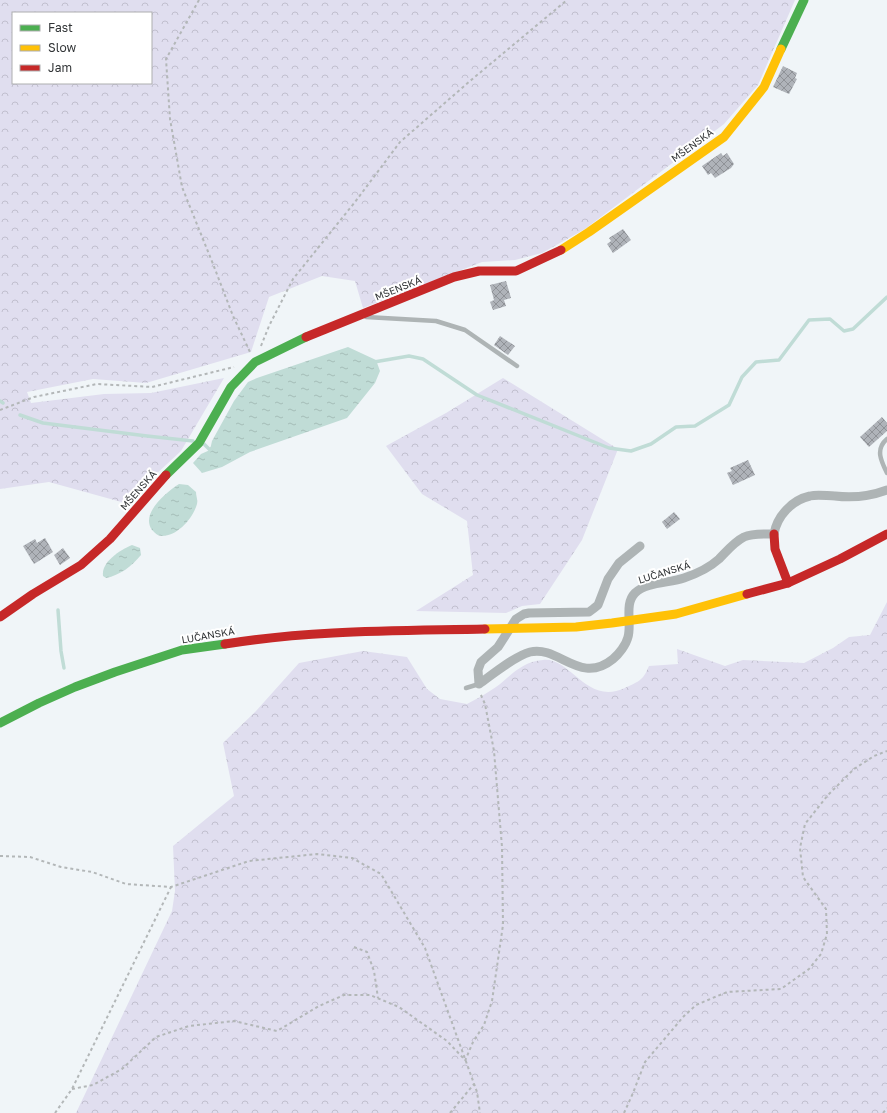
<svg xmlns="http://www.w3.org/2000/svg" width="887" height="1113" viewBox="0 0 887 1113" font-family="'Golos Text',sans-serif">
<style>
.forest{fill:url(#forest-crowns);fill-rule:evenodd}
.water{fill:url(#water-ripples)}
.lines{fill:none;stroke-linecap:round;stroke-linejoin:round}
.stream{stroke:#c0dcd6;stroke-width:3.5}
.building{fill:url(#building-cross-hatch)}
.path{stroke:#b3b7b8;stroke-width:2;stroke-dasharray:3 3;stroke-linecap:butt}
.lane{stroke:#aeb4b5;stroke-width:4.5}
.street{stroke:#aeb4b5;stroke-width:9}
.fast{stroke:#4caf50;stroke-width:9}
.slow{stroke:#ffc107;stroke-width:9}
.jam{stroke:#c62828;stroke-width:9}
.labels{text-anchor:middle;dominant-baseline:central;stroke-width:4;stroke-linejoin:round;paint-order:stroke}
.street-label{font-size:10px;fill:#323537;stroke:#fff}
</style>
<defs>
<pattern id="forest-crowns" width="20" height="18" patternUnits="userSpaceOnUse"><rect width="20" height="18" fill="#e0deef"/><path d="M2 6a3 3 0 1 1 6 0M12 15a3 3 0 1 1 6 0" fill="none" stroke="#c1bfce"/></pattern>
<pattern id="water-ripples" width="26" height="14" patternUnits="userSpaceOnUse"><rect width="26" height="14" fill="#c0dcd6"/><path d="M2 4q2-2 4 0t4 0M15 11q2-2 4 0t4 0" fill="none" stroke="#a5bdb8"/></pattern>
<pattern id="building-cross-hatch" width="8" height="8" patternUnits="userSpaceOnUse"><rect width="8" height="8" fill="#afb3b9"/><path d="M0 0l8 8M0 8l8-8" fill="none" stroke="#8f9297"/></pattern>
</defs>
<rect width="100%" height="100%" fill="#f0f5f8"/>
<g class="forest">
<path d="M0 0H795L758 85 724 124 585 229 542 253 515 260 482 262 363 308 355 281 322 276 269 297 251 352 146 383 93 379 27 392 31 403 104 394 151 393 224 378 181 451 125 503 49 482 0 489ZM13 13H151V83H13Z"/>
<path d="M503 378 618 449 582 540 540 604 522 606 506 613 416 611 473 575 467 521 422 494 386 446 446 413Z"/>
<path d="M887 602V1113H76L172 911 175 891 173 846 234 796 223 743 256 711 299 663 363 651 407 657 427 689 440 699 467 704C477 699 487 693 496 687 512 675 521 662 543 660 571 657 586 706 625 688 630 685 637 683 641 679 645 676 647 670 649 666L678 664 677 649 725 666 743 660 804 663 833 648 849 637 870 635Z"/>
</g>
<g class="water">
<path d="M348 347 376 360 380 371 375 383 347 418 250 452 222 467 202 473 193 463 201 454 210 450 212 441 234 401 248 382 257 378Z"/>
<path d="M179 484 188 485 196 492C196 496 198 500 197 504 193 518 178 536 162 536 158 536 155 533 152 530 140 513 167 492 179 484Z"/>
<path d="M132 545 140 548 141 555C131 567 120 575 106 578L103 576C101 562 120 550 132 545Z"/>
</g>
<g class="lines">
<g class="stream">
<path d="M374 362 409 356 423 359 477 395 609 448 631 451 651 444 676 427 695 426 729 405 742 377 756 362 779 360 809 320 830 319 844 331 853 329 887 297"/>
<path d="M0 401 3 403"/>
<path d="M20 415 43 423 147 436 193 441"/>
<path d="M204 444 210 450 212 448"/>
<path d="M58 610 61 651 64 668"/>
</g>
</g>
<g class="building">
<path d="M783 66 797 73 795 78 797 79 789 94 773 87Z"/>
<path d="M721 153 723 156 727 153 734 164 731 168 715 178 711 173 708 175 702 166Z"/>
<path d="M623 229 631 240 613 253 607 244 611 241 609 238Z"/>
<path d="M506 281 511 298 504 300 506 306 493 310 490 302 494 300 490 285Z"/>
<path d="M500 336 515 346 508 355 494 345Z"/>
<path d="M882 417 887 423V431L869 447 860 437Z"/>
<path d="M748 460 755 475 733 485 727 473 732 471 730 468Z"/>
<path d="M674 512 680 519 667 529 662 522Z"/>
<path d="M45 538 53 552 34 564 23 546 35 539 37 543Z"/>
<path d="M63 548 70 558 60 565 54 555Z"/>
</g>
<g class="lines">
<g class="path">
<path d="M199 0 166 59 170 119 182 187 213 264 233 316 250 352"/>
<path d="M261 346 269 326 293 279 355 202 400 142 470 81 567 0"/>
<path d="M0 410 34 397 97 384 152 387 234 367"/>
<path d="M0 856 30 857 61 867 92 872 126 884 171 887 249 861 317 854 352 858 381 874 425 948 477 1092 480 1113"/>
<path d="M354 947 367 952 374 971 378 998"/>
<path d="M465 1061 473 1042 484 1025 492 1001 503 925 502 847 494 751 485 704 480 693"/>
<path d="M72 1089 93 1085 122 1069 156 1037 189 1026 234 1021 277 1031 319 1006 344 995H370L399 1007 447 1041 465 1060"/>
<path d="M55 1113 72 1089 171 887"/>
<path d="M450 1113 474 1084"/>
<path d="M624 1113 633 1093 645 1062 684 1016 696 1005 727 992 781 989 809 969 821 954 827 934 826 909 803 877 800 848 805 824 828 795 854 769 874 756 887 751"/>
<path d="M883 1113 887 1108"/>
</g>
<g class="lane">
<path d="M366 317 436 321 465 330 517 366"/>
<path d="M887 439C875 449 881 461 887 473"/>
<path d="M466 688 479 684"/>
</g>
<path class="street" d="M640 546 619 563 608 579 598 605 593 609 589 612 529 613 524 614 516 619 498 647 481 662 478 670 479 684C493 674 515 656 530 652 559 645 580 686 613 659 619 654 626 645 628 637 632 623 624 604 635 593 646 582 670 583 684 578 696 574 709 568 719 559 726 552 734 542 744 537 753 533 764 534 774 534 777 516 792 500 810 496 818 494 827 496 835 496 852 498 871 496 887 490"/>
<g class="fast">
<path d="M781 49 804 0"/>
<path d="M166 475 199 443 231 387 255 362 306 337"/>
<path d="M0 723 39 703 75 687 115 672 182 650 225 644"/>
</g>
<g class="slow">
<path d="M561 250 589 232 724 137 764 87 781 49"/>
<path d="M485 629 576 627 612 623 676 614 747 594"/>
</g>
<g class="jam">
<path d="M306 337 454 277 479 271H516L561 250"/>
<path d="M774 534 775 549 788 583"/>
<path d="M747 594 788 583 840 559 887 534"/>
<path d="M0 617 33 594 81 565 110 539 166 475"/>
<path d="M225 644C311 630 398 631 485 629"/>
</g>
</g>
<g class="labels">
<g class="street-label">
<text transform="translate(692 145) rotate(-36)">MŠENSKÁ</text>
<text transform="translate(398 288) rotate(-22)">MŠENSKÁ</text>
<text transform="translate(138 490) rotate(-49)">MŠENSKÁ</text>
<text transform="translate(664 572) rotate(-17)">LUČANSKÁ</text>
<text transform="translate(208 635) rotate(-10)">LUČANSKÁ</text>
</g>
</g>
<rect x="12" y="12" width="140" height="72" fill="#ffffff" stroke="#adaeaf"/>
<rect x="20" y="25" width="20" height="6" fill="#4caf50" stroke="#adaeaf"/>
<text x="48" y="32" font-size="12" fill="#323537">Fast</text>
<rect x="20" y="45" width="20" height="6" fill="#ffc107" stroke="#adaeaf"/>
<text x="48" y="52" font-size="12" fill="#323537">Slow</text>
<rect x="20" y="65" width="20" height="6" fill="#c62828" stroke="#adaeaf"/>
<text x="48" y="72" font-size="12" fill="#323537">Jam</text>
</svg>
